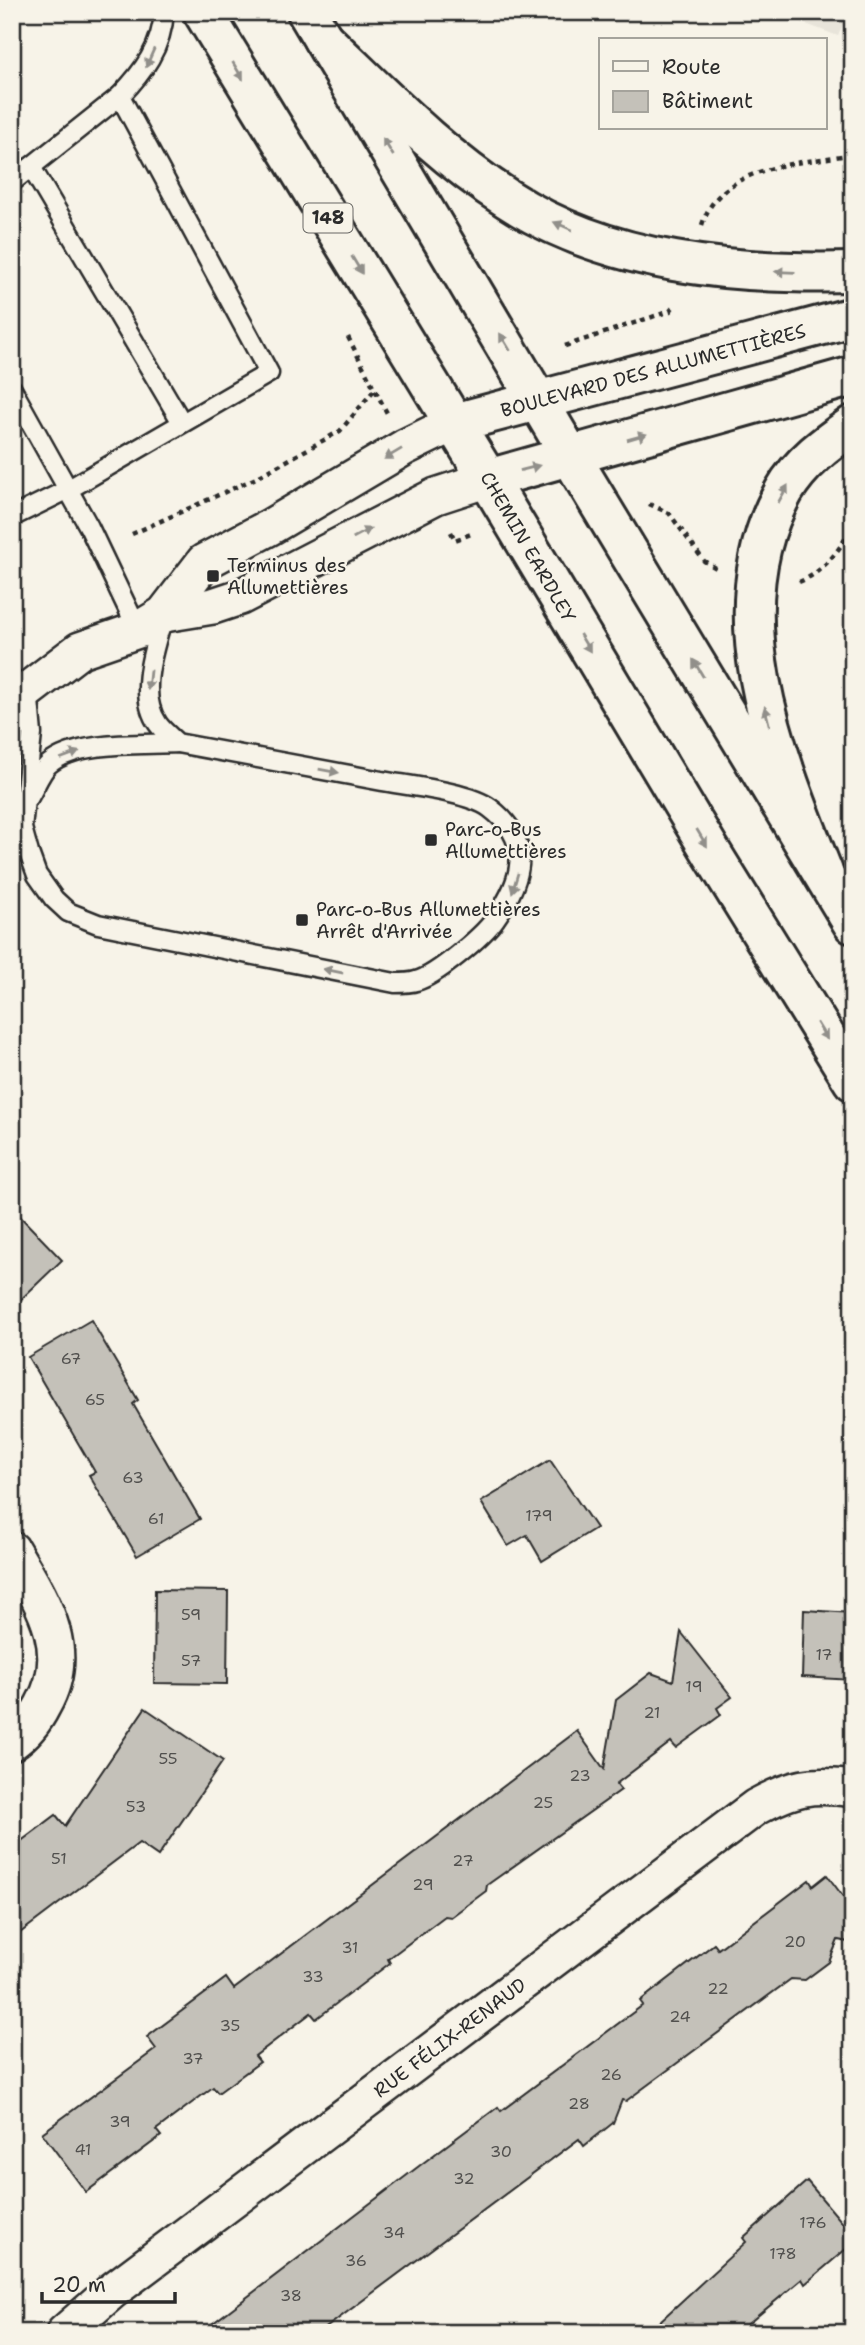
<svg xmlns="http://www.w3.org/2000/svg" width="865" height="2345" viewBox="0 0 865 2345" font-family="'Shantell Sans',sans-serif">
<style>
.built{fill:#e8e4da}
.building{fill:#c4c1b9;stroke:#2b2b2b;stroke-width:2}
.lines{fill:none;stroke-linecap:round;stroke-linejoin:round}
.lane-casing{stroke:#2b2b2b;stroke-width:23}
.street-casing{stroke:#2b2b2b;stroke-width:40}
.secondary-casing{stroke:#2b2b2b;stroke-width:44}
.primary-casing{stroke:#2b2b2b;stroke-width:44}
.highway-casing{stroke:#2b2b2b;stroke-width:44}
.path{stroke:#2b2b2b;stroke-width:4.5;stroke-dasharray:5 5;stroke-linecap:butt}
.lane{stroke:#f7f3e8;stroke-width:18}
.street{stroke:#f7f3e8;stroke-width:35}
.secondary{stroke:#f7f3e8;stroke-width:38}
.primary{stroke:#f7f3e8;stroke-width:38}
.highway{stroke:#f7f3e8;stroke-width:38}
.oneway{fill:#918f8a}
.poi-dot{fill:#2b2b2b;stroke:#f7f3e8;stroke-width:2.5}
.labels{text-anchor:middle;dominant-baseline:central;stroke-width:5;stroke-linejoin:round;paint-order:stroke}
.number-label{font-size:16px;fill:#51504e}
.shield{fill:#f7f3e8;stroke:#686764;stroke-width:2}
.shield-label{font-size:18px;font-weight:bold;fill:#2b2b2b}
.street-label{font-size:19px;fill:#2b2b2b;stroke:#f7f3e8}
.poi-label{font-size:19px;fill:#2b2b2b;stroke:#f7f3e8;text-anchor:start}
</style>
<rect width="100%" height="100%" fill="#f7f3e8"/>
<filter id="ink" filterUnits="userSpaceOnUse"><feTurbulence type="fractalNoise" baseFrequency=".0143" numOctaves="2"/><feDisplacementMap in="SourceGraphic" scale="14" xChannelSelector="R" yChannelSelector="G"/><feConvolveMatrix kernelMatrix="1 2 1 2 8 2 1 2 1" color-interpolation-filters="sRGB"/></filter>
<g filter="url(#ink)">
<path class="built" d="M774 12H848L838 36Z"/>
<g class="building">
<path d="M12 1208 62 1260 12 1308Z"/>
<path d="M91 1320 138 1400 133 1404 200 1519 137 1556 89 1475 95 1472 28 1357Z"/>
<path d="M550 1460 596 1528 542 1561 527 1535 508 1546 481 1502Z"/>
<path d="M155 1590 228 1591 227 1684 154 1683Z"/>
<path d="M804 1610 853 1613V1680L802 1677Z"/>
<path d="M681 1632 732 1697 717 1708 721 1715 676 1748 671 1742 616 1784 621 1790 487 1885 486 1891 451 1917 445 1916 388 1959 390 1963 316 2019 311 2013 255 2056 260 2062 218 2093 213 2087 156 2130 161 2136 86 2192 42 2133 156 2049 147 2037 226 1978 234 1989 577 1731 604 1769 616 1700 651 1673 673 1681Z"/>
<path d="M145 1708 223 1761 158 1856 139 1843 12 1939V1848L56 1815 65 1826Z"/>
<path d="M827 1875 853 1910V1943L838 1940 829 1962 805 1980 791 1979 626 2101 622 2100 613 2123 584 2146 579 2139 319 2333H200L423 2163 498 2107 501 2111 643 2005 640 2001 714 1944 718 1949 809 1880 813 1886Z"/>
<path d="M807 2181 853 2235V2243L805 2284 802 2279 737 2333H647L746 2242 743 2238Z"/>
</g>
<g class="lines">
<g class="lane-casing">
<g id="lane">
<path d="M120 96C143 72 162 47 164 12"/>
<path d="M31 167 181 421"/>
<path d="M12 182 120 96 269 373 69 489 12 517"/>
<path d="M12 389 89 527 138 630"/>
<path d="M28 689 32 734 22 828 29 853 37 875 54 899 68 912 98 924 395 983C402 983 410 983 416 981 436 976 483 936 495 919 523 880 534 841 490 808 468 792 409 786 382 781 314 768 246 756 177 743 171 737 163 731 158 724 137 695 154 648 163 617"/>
<path d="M29 797C35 787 41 771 49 764 78 740 142 745 177 743"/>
</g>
</g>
<g class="street-casing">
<g id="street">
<path d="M164 614 213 606 240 597 436 496 488 479"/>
<path d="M12 702 80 650 138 630 164 614 204 562 270 527 405 447 454 423"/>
<path d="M12 1550C41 1600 75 1649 43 1705 36 1719 25 1733 12 1742"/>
<path id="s1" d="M64 2333 112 2291 756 1807C793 1787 811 1783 853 1789"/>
</g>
</g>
<g class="secondary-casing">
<g id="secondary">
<path d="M571 457 853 924"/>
<path d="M488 479 713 855 853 1081"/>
</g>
</g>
<g class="primary-casing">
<g id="primary">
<path d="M203 12 488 479"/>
<path d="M307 12 571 457"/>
</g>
</g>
<g class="highway-casing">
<g id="highway">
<path d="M323 39C382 95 439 155 508 199 608 264 736 275 853 272"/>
<path id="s2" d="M454 423 853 317"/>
<path d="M488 479 853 376"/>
<path d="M823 872C777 757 716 611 784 491 800 463 827 443 853 425"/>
</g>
</g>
<g class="path">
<path d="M702 225C720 164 800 164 853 154"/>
<path d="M348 337 387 413"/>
<path d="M565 346 670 311 675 305"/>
<path d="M649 504 669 513 704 561 716 568"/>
<path d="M451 532 455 540 471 534"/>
<path d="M132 534 256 478 340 431 375 389"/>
<path d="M799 582C824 572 843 547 853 523"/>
</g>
<use href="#lane" class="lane"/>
<use href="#street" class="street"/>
<use href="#secondary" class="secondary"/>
<use href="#primary" class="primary"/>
<use href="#highway" class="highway"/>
</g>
<defs><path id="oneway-solid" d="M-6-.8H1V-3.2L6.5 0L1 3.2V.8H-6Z" transform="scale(1.75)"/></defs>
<g class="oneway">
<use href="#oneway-solid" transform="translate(150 58) rotate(114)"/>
<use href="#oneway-solid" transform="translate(238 71) rotate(59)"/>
<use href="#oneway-solid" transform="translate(388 147) rotate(-121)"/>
<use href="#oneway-solid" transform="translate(563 226) rotate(-157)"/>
<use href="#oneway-solid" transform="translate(357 265) rotate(59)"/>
<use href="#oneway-solid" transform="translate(785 272) rotate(-178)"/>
<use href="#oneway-solid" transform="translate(505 342) rotate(-121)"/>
<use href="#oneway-solid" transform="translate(637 437) rotate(-16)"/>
<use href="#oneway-solid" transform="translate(393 454) rotate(149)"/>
<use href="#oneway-solid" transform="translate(530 468) rotate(-15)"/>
<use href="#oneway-solid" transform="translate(783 494) rotate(-61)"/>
<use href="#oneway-solid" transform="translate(362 533) rotate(-28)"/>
<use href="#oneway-solid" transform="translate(585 643) rotate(59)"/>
<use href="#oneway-solid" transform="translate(698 668) rotate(-121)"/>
<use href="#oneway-solid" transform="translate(149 680) rotate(96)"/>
<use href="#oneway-solid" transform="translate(767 716) rotate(-104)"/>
<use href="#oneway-solid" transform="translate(70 755) rotate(-21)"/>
<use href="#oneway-solid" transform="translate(329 771) rotate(10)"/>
<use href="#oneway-solid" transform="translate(702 838) rotate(59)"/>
<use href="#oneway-solid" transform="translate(515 883) rotate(107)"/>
<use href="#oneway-solid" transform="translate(333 971) rotate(-169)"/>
<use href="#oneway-solid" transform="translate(822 1031) rotate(58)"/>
</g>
</g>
<g class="poi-dot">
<rect x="206" y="569" width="14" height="14" rx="3.5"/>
<rect x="424" y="833" width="14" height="14" rx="3.5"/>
<rect x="295" y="913" width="14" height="14" rx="3.5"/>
</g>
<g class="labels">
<g class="number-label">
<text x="71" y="1358">67</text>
<text x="95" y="1399">65</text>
<text x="133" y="1477">63</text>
<text x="539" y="1515">179</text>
<text x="156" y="1518">61</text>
<text x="191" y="1614">59</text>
<text x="824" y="1654">17</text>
<text x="191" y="1660">57</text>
<text x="694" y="1686">19</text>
<text x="652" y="1712">21</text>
<text x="168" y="1758">55</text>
<text x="580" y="1775">23</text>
<text x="543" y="1802">25</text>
<text x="136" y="1806">53</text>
<text x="59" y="1858">51</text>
<text x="463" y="1860">27</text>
<text x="423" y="1884">29</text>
<text x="795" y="1941">20</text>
<text x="350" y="1947">31</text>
<text x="313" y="1976">33</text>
<text x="718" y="1988">22</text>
<text x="680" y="2016">24</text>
<text x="230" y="2025">35</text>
<text x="193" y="2058">37</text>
<text x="611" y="2074">26</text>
<text x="579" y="2103">28</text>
<text x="120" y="2121">39</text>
<text x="83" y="2149">41</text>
<text x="501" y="2151">30</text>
<text x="464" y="2178">32</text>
<text x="813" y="2222">176</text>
<text x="394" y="2232">34</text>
<text x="783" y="2253">178</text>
<text x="356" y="2260">36</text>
<text x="291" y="2295">38</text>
</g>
<rect class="shield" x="303.5" y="203.5" width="49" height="29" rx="5"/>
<g class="shield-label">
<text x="328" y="218">148</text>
</g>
<g class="street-label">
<text stroke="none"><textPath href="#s2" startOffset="206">BOULEVARD DES ALLUMETTIÈRES</textPath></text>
<text transform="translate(528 547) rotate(60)">CHEMIN EARDLEY</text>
<text stroke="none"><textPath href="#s1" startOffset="486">RUE FÉLIX-RENAUD</textPath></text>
</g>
<g class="poi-label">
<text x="227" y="565">Terminus des<tspan x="227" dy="22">Allumettières</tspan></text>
<text x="445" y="829">Parc-o-Bus<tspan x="445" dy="22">Allumettières</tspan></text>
<text x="316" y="909">Parc-o-Bus Allumettières<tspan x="316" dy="22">Arrêt d'Arrivée</tspan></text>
</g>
</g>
<rect width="865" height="2345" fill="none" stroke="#f7f3e8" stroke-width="42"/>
<rect x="21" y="21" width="823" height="2303" fill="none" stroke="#2b2b2b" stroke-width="2.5" filter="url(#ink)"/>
<rect x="599" y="38" width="228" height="91" fill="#f7f3e8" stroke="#a5a39c" stroke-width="2"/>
<rect x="613" y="61" width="35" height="10" fill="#f7f3e8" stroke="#a5a39c" stroke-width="2"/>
<text x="662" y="74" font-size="21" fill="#2b2b2b">Route</text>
<rect x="613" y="91" width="35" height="21" fill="#c4c1b9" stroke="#a5a39c" stroke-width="2"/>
<text x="662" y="108" font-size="21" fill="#2b2b2b">Bâtiment</text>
<path d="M42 2292v10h133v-10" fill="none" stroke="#2b2b2b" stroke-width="3.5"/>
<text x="52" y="2292" font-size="21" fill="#2b2b2b" stroke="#f7f3e8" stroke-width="5" paint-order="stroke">20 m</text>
</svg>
